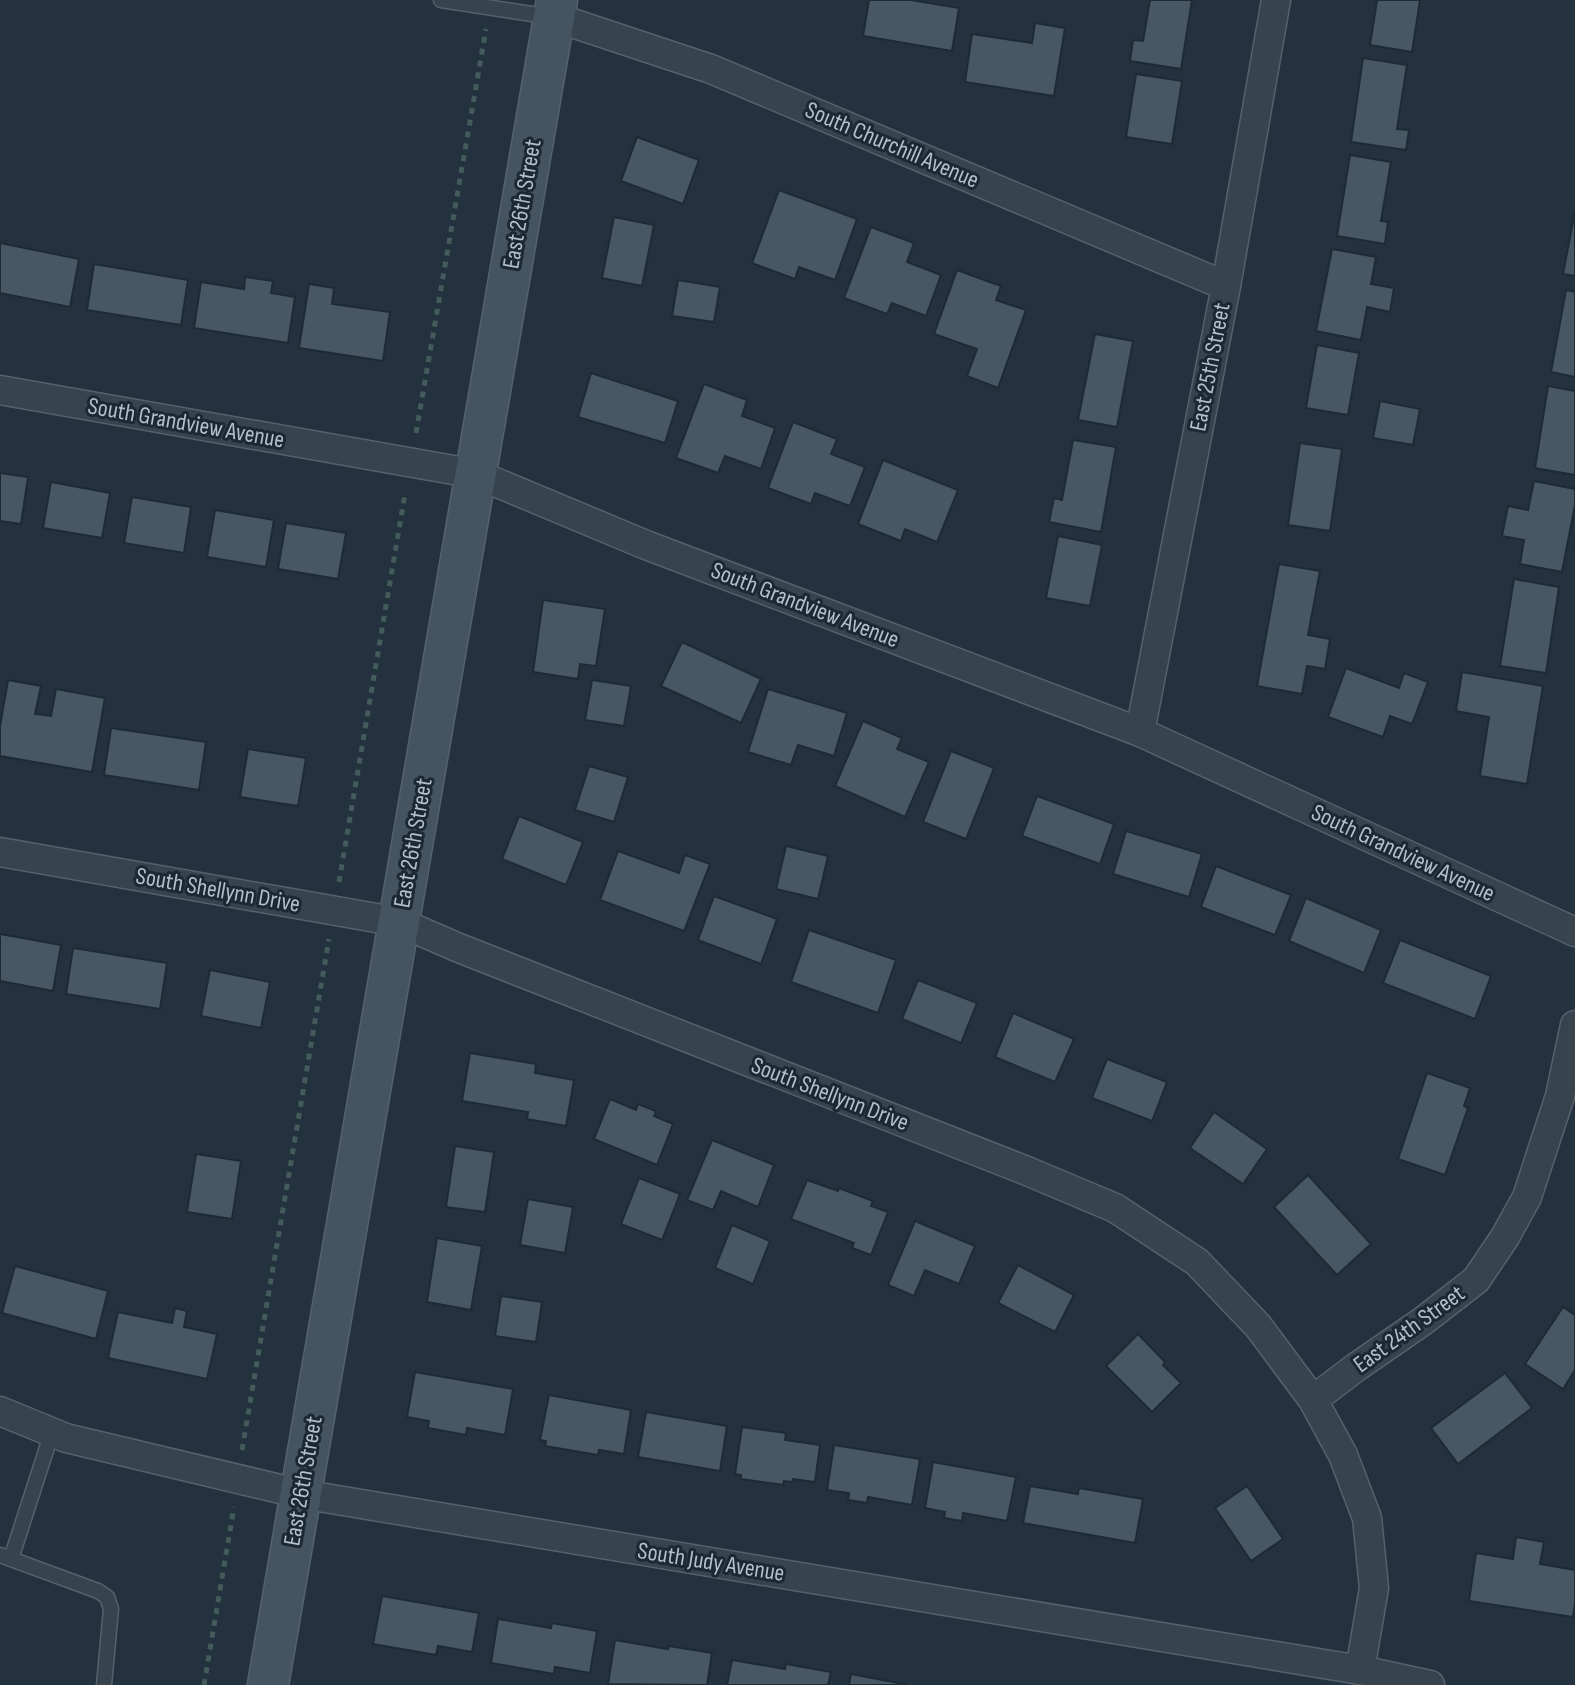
<svg xmlns="http://www.w3.org/2000/svg" width="1575" height="1685" viewBox="0 0 1575 1685" font-family="'Sofia Sans Condensed',sans-serif">
<style>
.building{fill:#475864;stroke:#1e2b35;stroke-width:2}
.lines{fill:none;stroke-linecap:round;stroke-linejoin:round}
.service-casing{stroke:#55626c;stroke-width:17}
.minor-casing{stroke:#55626c;stroke-width:31}
.secondary-casing{stroke:#55626c;stroke-width:43}
.path{stroke:#435b5a;stroke-width:5;stroke-dasharray:6 6;stroke-linecap:butt}
.service{stroke:#37444e;stroke-width:14}
.minor{stroke:#37444e;stroke-width:28}
.secondary{stroke:#455461;stroke-width:40}
.labels{text-anchor:middle;dominant-baseline:central;stroke-width:6;stroke-linejoin:round;paint-order:stroke}
.street-label{font-size:24px;fill:#b3bfc9;stroke:#1c2933}
</style>
<rect width="100%" height="100%" fill="#23323e"/>
<g class="building">
<path d="M869 0H911L959 8 952 51 863 36Z"/>
<path d="M1150 0H1192L1181 69 1130 61 1133 40 1143 41Z"/>
<path d="M1377 0H1420L1412 52 1370 45Z"/>
<path d="M1035 23 1065 28 1054 96 965 82 972 34 1032 43Z"/>
<path d="M1363 58 1407 65 1397 129 1409 130 1406 150 1351 142Z"/>
<path d="M1136 74 1182 81 1172 144 1126 137Z"/>
<path d="M637 137 699 160 683 204 621 181Z"/>
<path d="M1350 155 1391 162 1381 221 1388 222 1385 244 1337 236Z"/>
<path d="M779 190 857 219 835 280 799 267 795 279 752 263Z"/>
<path d="M1575 211V276L1563 274Z"/>
<path d="M614 217 654 225 642 286 602 278Z"/>
<path d="M871 227 914 243 907 262 941 275 926 316 892 303 887 314 844 298Z"/>
<path d="M0 243 79 259 70 307 0 293Z"/>
<path d="M1332 249 1376 257 1371 284 1394 288 1390 312 1367 307 1361 340 1316 331Z"/>
<path d="M94 264 188 280 181 325 87 310Z"/>
<path d="M957 270 1001 286 996 300 1026 310 998 388 967 376 977 349 934 334Z"/>
<path d="M245 277 273 281 271 293 295 297 288 343 194 328 201 282 244 289Z"/>
<path d="M678 280 720 287 714 322 672 316Z"/>
<path d="M309 284 334 288 332 304 390 312 383 361 299 348Z"/>
<path d="M1566 290 1575 292V377L1551 372Z"/>
<path d="M1095 334 1133 341 1117 427 1078 420Z"/>
<path d="M1317 345 1359 353 1348 415 1306 408Z"/>
<path d="M591 373 678 401 665 443 578 417Z"/>
<path d="M704 384 747 400 742 416 775 428 761 469 725 456 718 473 676 458Z"/>
<path d="M1548 386 1575 391V475L1535 468Z"/>
<path d="M1380 401 1420 409 1413 445 1373 438Z"/>
<path d="M793 422 837 439 831 454 865 467 850 506 815 493 811 504 768 488Z"/>
<path d="M1073 440 1116 447 1101 532 1049 522 1054 498 1062 500Z"/>
<path d="M1300 443 1342 449 1330 531 1288 525Z"/>
<path d="M883 460 958 490 937 542 905 529 901 541 858 524Z"/>
<path d="M0 473 28 477 21 524 0 521Z"/>
<path d="M1534 481 1575 489V505L1562 572 1520 564 1524 540 1502 536 1508 506 1528 510Z"/>
<path d="M51 482 110 493 102 538 43 528Z"/>
<path d="M132 497 191 507 184 553 124 543Z"/>
<path d="M215 510 274 520 266 567 207 557Z"/>
<path d="M286 523 346 533 338 579 278 569Z"/>
<path d="M1058 536 1102 545 1090 606 1046 598Z"/>
<path d="M1279 564 1320 571 1308 635 1330 639 1325 669 1307 666 1302 694 1257 686Z"/>
<path d="M1514 579 1559 587 1546 673 1500 666Z"/>
<path d="M543 600 605 609 596 666 580 664 578 679 533 672Z"/>
<path d="M682 642 761 679 741 723 661 686Z"/>
<path d="M1346 668 1399 688 1404 673 1428 682 1412 724 1390 716 1383 737 1328 717Z"/>
<path d="M1462 672 1543 686 1527 784 1480 776 1489 717 1456 711Z"/>
<path d="M8 680 41 686 35 714 51 716 56 689 105 698 92 772 0 756V726Z"/>
<path d="M592 680 631 686 624 726 585 720Z"/>
<path d="M768 689 847 713 834 756 798 745 791 765 748 752Z"/>
<path d="M863 721 902 738 897 749 929 762 905 817 835 786Z"/>
<path d="M111 728 206 742 199 790 104 775Z"/>
<path d="M248 749 306 758 298 806 240 797Z"/>
<path d="M951 751 994 768 966 839 923 822Z"/>
<path d="M589 766 628 777 614 822 575 810Z"/>
<path d="M1037 796 1114 824 1100 864 1022 836Z"/>
<path d="M519 816 583 842 566 885 502 859Z"/>
<path d="M1126 831 1202 854 1189 897 1113 874Z"/>
<path d="M786 846 828 856 818 899 776 889Z"/>
<path d="M618 851 679 873 685 855 710 864 684 931 600 900Z"/>
<path d="M1216 866 1291 895 1275 935 1201 907Z"/>
<path d="M714 896 777 919 761 964 698 940Z"/>
<path d="M1306 898 1381 930 1364 973 1289 941Z"/>
<path d="M809 930 896 960 878 1013 791 982Z"/>
<path d="M0 934 61 945 53 991 0 981Z"/>
<path d="M1400 940 1491 976 1475 1019 1383 983Z"/>
<path d="M73 948 167 963 160 1009 66 994Z"/>
<path d="M210 970 270 982 261 1028 201 1016Z"/>
<path d="M918 980 977 1003 961 1043 902 1019Z"/>
<path d="M1013 1013 1074 1039 1055 1082 995 1057Z"/>
<path d="M470 1053 536 1064 535 1073 574 1080 566 1126 527 1119 528 1112 462 1101Z"/>
<path d="M1107 1059 1167 1082 1152 1121 1092 1098Z"/>
<path d="M1427 1073 1470 1088 1464 1106 1468 1108 1445 1175 1398 1159Z"/>
<path d="M610 1099 636 1110 638 1104 656 1111 654 1116 673 1124 657 1165 594 1139Z"/>
<path d="M1214 1112 1267 1149 1243 1184 1190 1148Z"/>
<path d="M712 1140 774 1165 758 1207 721 1191 713 1210 687 1200Z"/>
<path d="M455 1146 494 1152 485 1212 446 1207Z"/>
<path d="M196 1154 241 1161 232 1219 187 1212Z"/>
<path d="M1308 1175 1371 1244 1337 1275 1274 1207Z"/>
<path d="M639 1178 680 1194 662 1240 621 1224Z"/>
<path d="M807 1180 838 1191 839 1188 873 1201 871 1206 888 1212 871 1255 852 1248 854 1243 791 1219Z"/>
<path d="M528 1199 573 1207 565 1253 520 1245Z"/>
<path d="M915 1221 975 1246 959 1284 925 1270 914 1296 888 1285Z"/>
<path d="M732 1225 770 1241 753 1284 715 1268Z"/>
<path d="M437 1238 482 1246 471 1310 427 1302Z"/>
<path d="M1018 1265 1074 1295 1055 1332 998 1303Z"/>
<path d="M15 1266 108 1291 96 1339 2 1313Z"/>
<path d="M501 1296 542 1302 536 1342 495 1336Z"/>
<path d="M1563 1307 1575 1315V1370L1563 1389 1525 1364Z"/>
<path d="M175 1308 187 1311 184 1327 217 1334 207 1379 108 1358 118 1312 172 1323Z"/>
<path d="M1138 1334 1165 1362 1163 1365 1181 1383 1152 1412 1106 1366Z"/>
<path d="M415 1372 513 1389 505 1435 467 1428 466 1435 428 1428 429 1421 407 1417Z"/>
<path d="M1505 1373 1532 1408 1458 1464 1431 1428Z"/>
<path d="M549 1395 631 1410 624 1454 599 1450 598 1455 545 1446 546 1441 540 1440Z"/>
<path d="M646 1412 727 1426 720 1471 638 1457Z"/>
<path d="M742 1427 786 1433 785 1440 820 1445 815 1482 793 1479 792 1482 784 1481 783 1485 741 1479V1475L735 1474Z"/>
<path d="M834 1445 920 1459 912 1505 868 1497 867 1503 848 1500 849 1493 827 1490Z"/>
<path d="M933 1462 1016 1477 1007 1521 963 1513 962 1521 944 1518 945 1512 925 1508Z"/>
<path d="M1030 1486 1078 1494 1079 1488 1143 1499 1135 1543 1023 1523Z"/>
<path d="M1247 1486 1283 1539 1251 1561 1215 1508Z"/>
<path d="M1516 1537 1544 1542 1540 1564 1575 1570V1604L1573 1617 1469 1601 1476 1553 1513 1559Z"/>
<path d="M382 1596 479 1613 472 1652 438 1646 436 1655 373 1644Z"/>
<path d="M498 1619 551 1628 552 1623 597 1631 590 1673 555 1667 554 1674 491 1663Z"/>
<path d="M615 1640 668 1649 669 1646 712 1653 707 1685 608 1684Z"/>
<path d="M732 1660 785 1669 786 1664 831 1672 828 1685H727Z"/>
<path d="M851 1674 909 1685H849Z"/>
</g>
<g class="lines">
<g class="service-casing">
<g id="service">
<path d="M441 0 551 17"/>
<path d="M0 1555 98 1591 107 1597 111 1609 104 1685"/>
<path d="M11 1559 52 1432"/>
</g>
</g>
<g class="minor-casing">
<g id="minor">
<path d="M554 17 711 69 1226 286"/>
<path d="M0 390 476 474 646 545 1140 732 1575 932"/>
<path d="M1140 732 1226 286 1276 0"/>
<path d="M0 852 399 922 459 948 1027 1171 1115 1208 1197 1262 1258 1326 1313 1400 1343 1455 1367 1518 1374 1588 1360 1670"/>
<path d="M1313 1400 1355 1368 1423 1321 1476 1280 1505 1237 1527 1197 1560 1096 1575 1025"/>
<path d="M0 1411 66 1438 301 1494 1360 1670 1430 1685"/>
</g>
</g>
<g class="secondary-casing">
<path id="secondary" d="M268 1685 557 0"/>
</g>
<g class="path">
<path d="M416 433 486 29"/>
<path d="M339 882 405 494"/>
<path d="M242 1450 329 939"/>
<path d="M204 1685 234 1507"/>
</g>
<use href="#service" class="service"/>
<use href="#minor" class="minor"/>
<use href="#secondary" class="secondary"/>
</g>
<g class="labels">
<g class="street-label">
<text transform="translate(892 145) rotate(23)">South Churchill Avenue</text>
<text transform="translate(522 204) rotate(-80)">East 26th Street</text>
<text transform="translate(1210 367) rotate(-79)">East 25th Street</text>
<text transform="translate(186 423) rotate(10)">South Grandview Avenue</text>
<text transform="translate(805 605) rotate(21)">South Grandview Avenue</text>
<text transform="translate(413 843) rotate(-80)">East 26th Street</text>
<text transform="translate(1403 853) rotate(25)">South Grandview Avenue</text>
<text transform="translate(218 890) rotate(10)">South Shellynn Drive</text>
<text transform="translate(830 1094) rotate(21)">South Shellynn Drive</text>
<text transform="translate(1409 1329) rotate(-36)">East 24th Street</text>
<text transform="translate(303 1481) rotate(-80)">East 26th Street</text>
<text transform="translate(711 1562) rotate(9)">South Judy Avenue</text>
</g>
</g>
</svg>
